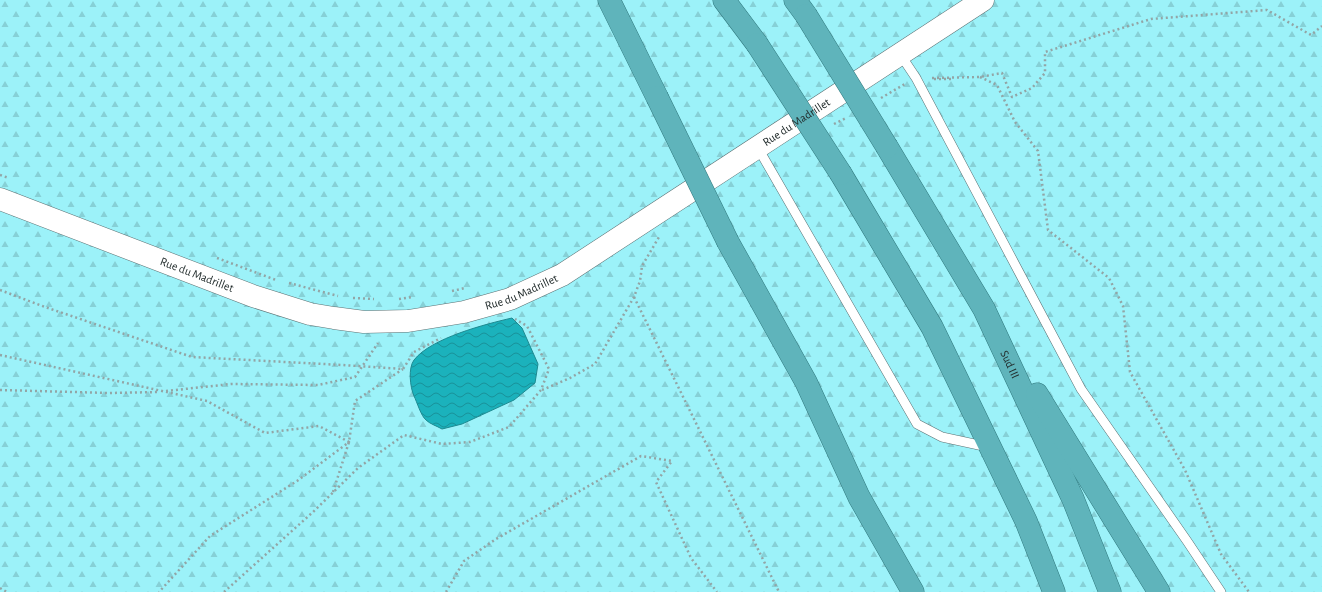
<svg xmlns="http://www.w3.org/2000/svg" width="1322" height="592" viewBox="0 0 1322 592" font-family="'Alegreya Sans',sans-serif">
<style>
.forest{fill:url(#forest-firs)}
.water{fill:url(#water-waves);stroke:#1d8a91}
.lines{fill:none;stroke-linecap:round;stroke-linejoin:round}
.service-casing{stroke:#5c7274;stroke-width:10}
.tertiary-casing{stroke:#5c7274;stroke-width:23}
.trunk-casing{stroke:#30797e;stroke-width:23}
.path{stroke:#92a5a6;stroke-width:2.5;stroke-dasharray:2 3;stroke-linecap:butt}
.service{stroke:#fff;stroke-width:9}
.tertiary{stroke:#fff;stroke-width:22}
.trunk{stroke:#5fb4bb;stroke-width:22}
.trunk-bridge-casing{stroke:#30797e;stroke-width:23;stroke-linecap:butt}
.trunk-bridge{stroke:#5fb4bb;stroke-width:22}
.labels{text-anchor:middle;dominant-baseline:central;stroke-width:4;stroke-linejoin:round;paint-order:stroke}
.street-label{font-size:12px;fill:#222c2c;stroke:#fff}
</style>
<defs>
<pattern id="forest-firs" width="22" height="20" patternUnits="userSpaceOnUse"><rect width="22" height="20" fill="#9cf2f9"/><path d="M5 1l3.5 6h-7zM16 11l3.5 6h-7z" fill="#86d0d6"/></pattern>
<pattern id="water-waves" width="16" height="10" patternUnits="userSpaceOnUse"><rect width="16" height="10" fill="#1bb2bc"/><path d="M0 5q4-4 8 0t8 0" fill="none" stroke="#189199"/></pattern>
</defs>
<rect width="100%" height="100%" fill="#ddf6f8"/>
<rect class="forest" x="0" y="0" width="1322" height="592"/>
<path class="water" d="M512 318 522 328 538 364 535 383 514 400 462 424 442 429C437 426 430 424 426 420 421 416 417 402 414 396 410 387 408 368 414 360 431 338 486 324 512 318Z"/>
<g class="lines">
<g class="service-casing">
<g id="service">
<path d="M900 54 916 78 1081 389 1187 541 1221 592"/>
<path d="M758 148 917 424 942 437 988 447"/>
</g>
</g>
<g class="tertiary-casing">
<g id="tertiary">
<path id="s1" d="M0 199 253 296 310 314 334 318 364 322 408 321 464 312 510 299 562 275 983 0"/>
</g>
</g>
<g class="trunk-casing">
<g id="trunk">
<path d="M609 0 657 97"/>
<path d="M724 0 757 44"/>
<path d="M795 0 806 15"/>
<path id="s2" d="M887 147 984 309 1073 499 1110 592"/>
<path d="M841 174 932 327 1026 521 1054 592"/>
<path d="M728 242 806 382 859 497 913 592"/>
<path d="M1037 394 1159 592"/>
</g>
</g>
<g class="path">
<path d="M980 77 997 85 1015 122 1038 151 1048 230 1109 278 1123 306 1130 372 1185 470 1221 554 1249 592"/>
<path d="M932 78 980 77 1002 73 1012 97 1032 88 1045 73V52L1151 19 1267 10 1311 35 1322 26"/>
<path d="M934 79H951"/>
<path d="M881 98 905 84"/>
<path d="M834 124 846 118"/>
<path d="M0 175 9 178"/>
<path d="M217 258 276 280"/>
<path d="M289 283 338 296"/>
<path d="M0 290 45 307 192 357 342 365 403 369 414 352 441 338"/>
<path d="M452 291 465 288"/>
<path d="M634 297 779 592"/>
<path d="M353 298 374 299"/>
<path d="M399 299 412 297"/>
<path d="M0 355 207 401 265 433 319 426 349 442 297 481 210 536 159 592"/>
<path d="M0 390 109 393 159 392"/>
<path d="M542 390 570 378 595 364 634 297 640 281 642 266 659 237"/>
<path d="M166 391 231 384 318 385 355 377 378 343"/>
<path d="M333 492 349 442 355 401 403 369"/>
<path d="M0 588 7 592"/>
<path d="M224 592 313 512 358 468 404 435 442 444 470 442 509 427 541 390 549 369 527 326 515 319"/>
<path d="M446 592 464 561 496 539 641 456 672 461 656 482 691 558 717 592"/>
</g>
<use href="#service" class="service"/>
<use href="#tertiary" class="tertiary"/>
<use href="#trunk" class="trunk"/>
<g class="trunk-bridge-casing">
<g id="trunk-bridge">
<path d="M806 15 887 147"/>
<path d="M757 44 841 174"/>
<path d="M657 97 728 242"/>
</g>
</g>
<use href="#trunk-bridge" class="trunk-bridge"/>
</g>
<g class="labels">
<g class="street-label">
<text stroke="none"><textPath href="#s1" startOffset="871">Rue du Madrillet</textPath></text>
<text stroke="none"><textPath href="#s1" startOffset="211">Rue du Madrillet</textPath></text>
<text stroke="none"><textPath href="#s1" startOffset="547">Rue du Madrillet</textPath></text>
<text stroke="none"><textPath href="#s2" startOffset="250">Sud III</textPath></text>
</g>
</g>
</svg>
